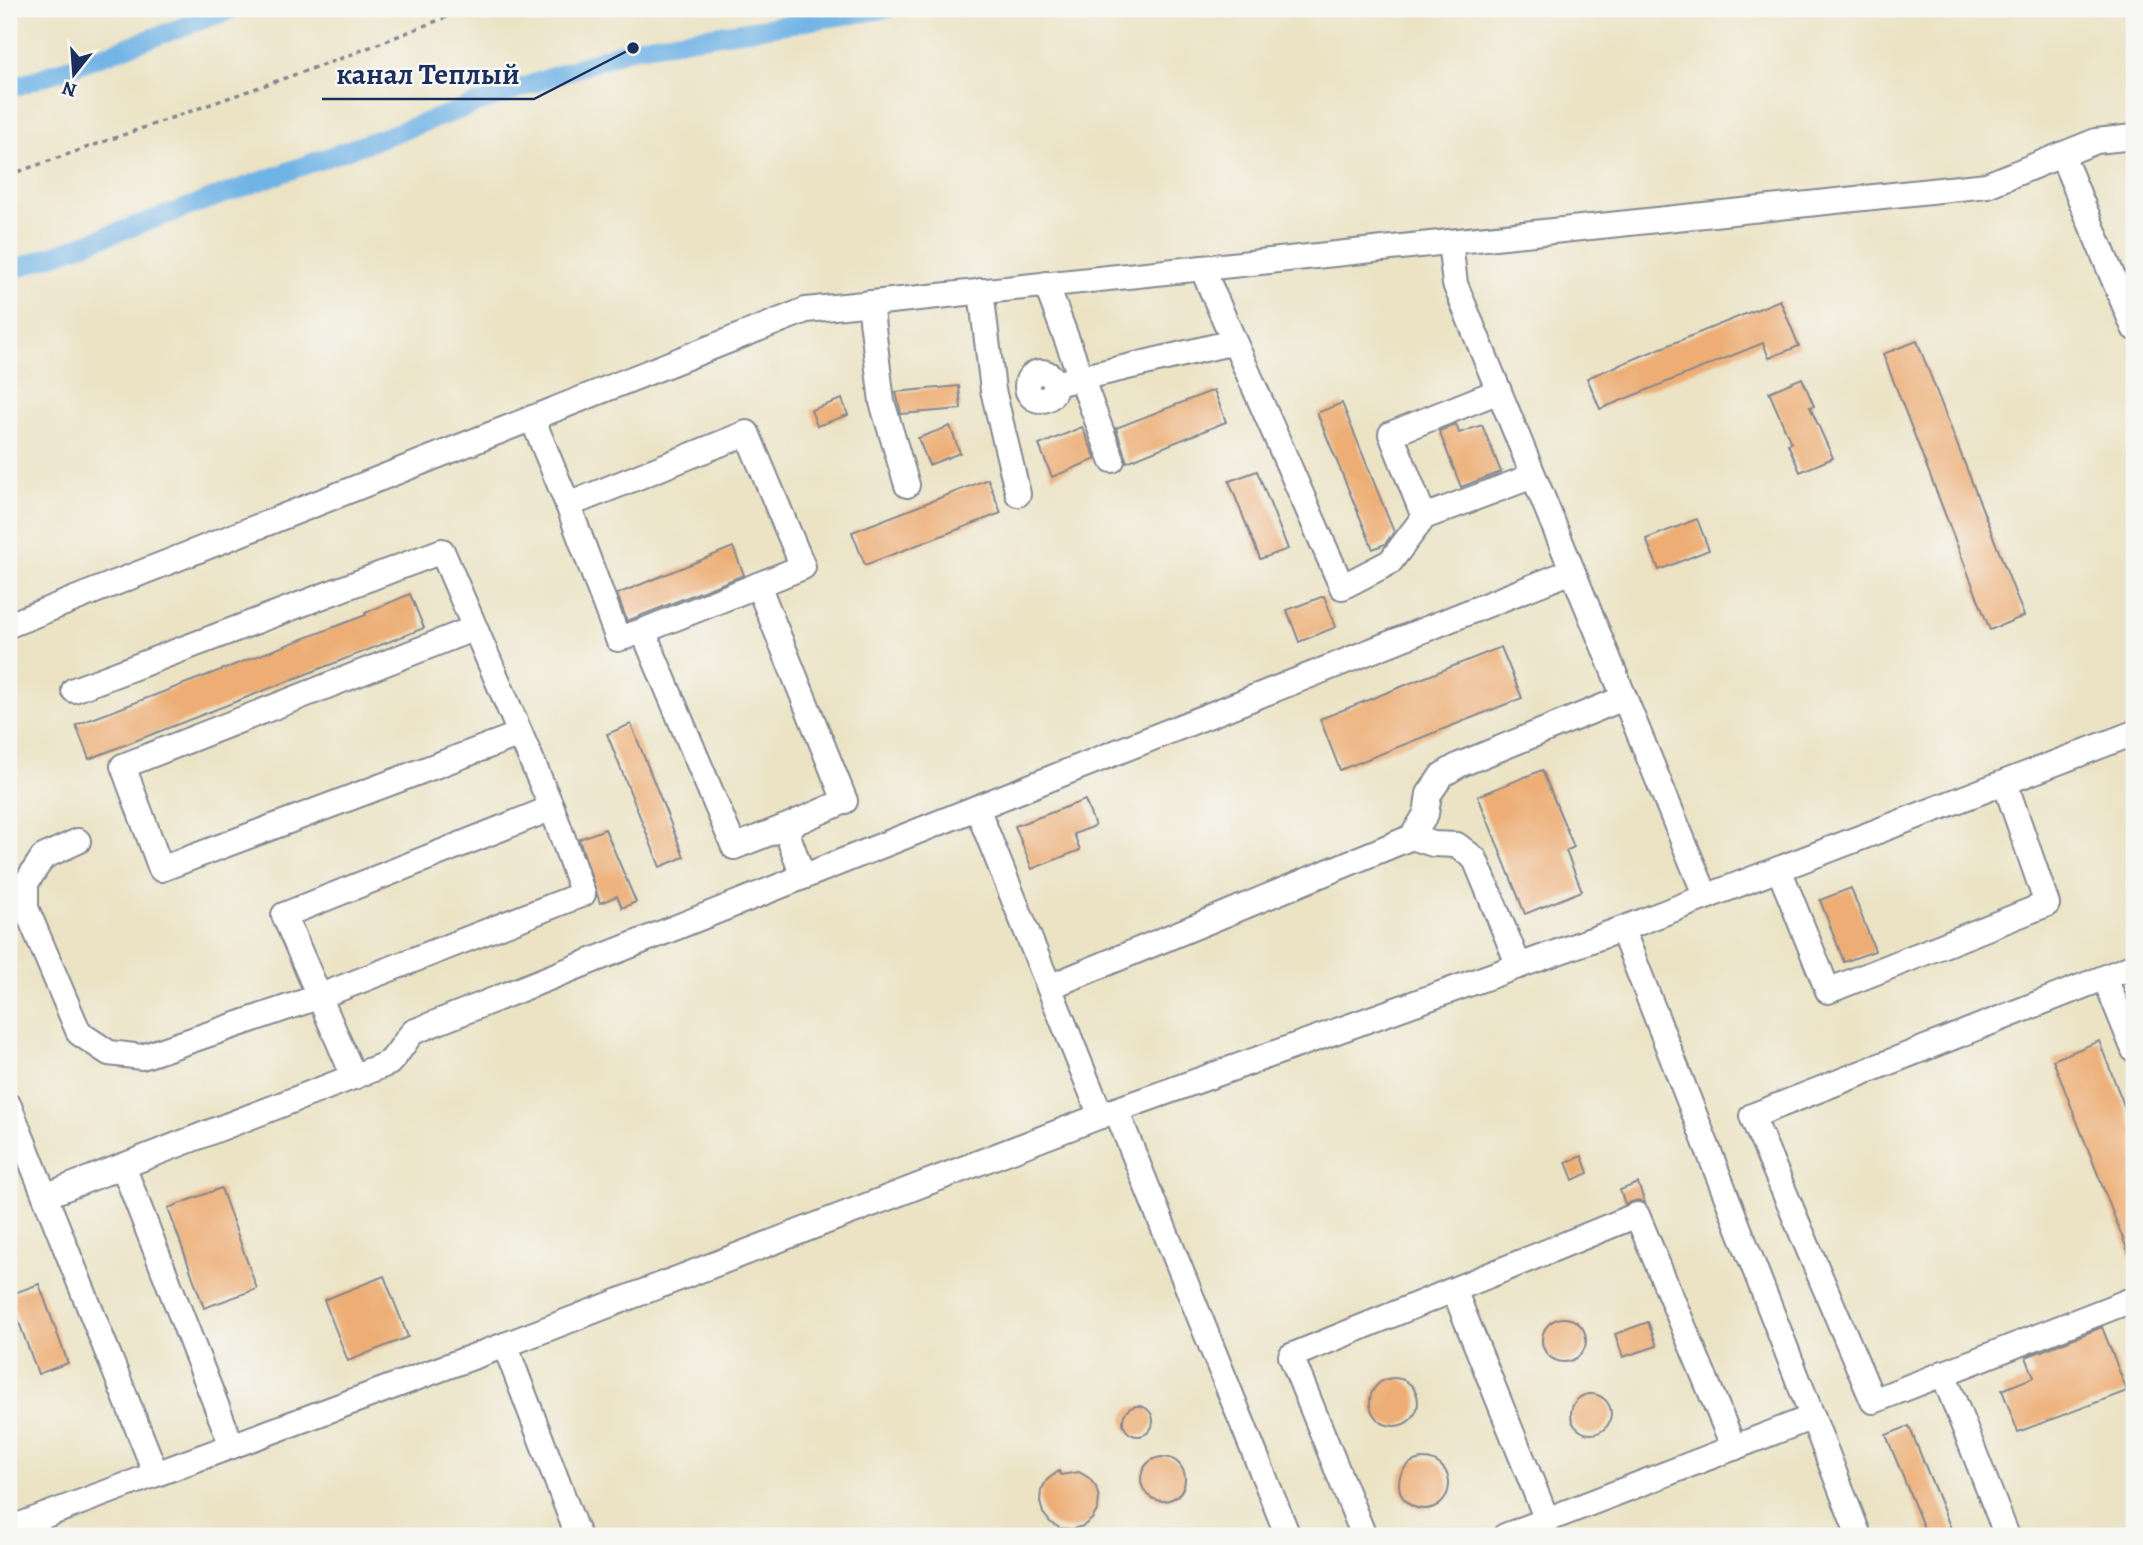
<svg xmlns="http://www.w3.org/2000/svg" width="2143" height="1545" viewBox="0 0 2143 1545" font-family="Alegreya,serif">
<style>
.lines{fill:none;stroke-linecap:round;stroke-linejoin:round}
.canal{stroke:#6fb3e5;stroke-width:19}
.building{fill:#edad75}
.minor-casing{stroke:#848992;stroke-width:28}
.path{stroke:#848992;stroke-width:3.5;stroke-dasharray:5 5;stroke-linecap:butt}
.minor{stroke:#fff;stroke-width:24}
.leader{fill:none;stroke:#1b2f5e;stroke-width:2.5}
.callout-dot{fill:#1b2f5e;stroke:#f6f6f2;stroke-width:2.5}
.callout-label{font-size:30px;text-anchor:middle;font-weight:bold;fill:#1b2f5e;stroke:#f6f6f2;stroke-width:5;stroke-linejoin:round;paint-order:stroke}
</style>
<rect width="100%" height="100%" fill="#f6f6f2"/>
<filter id="ink" filterUnits="userSpaceOnUse"><feTurbulence type="fractalNoise" baseFrequency=".0143" numOctaves="2"/><feDisplacementMap in="SourceGraphic" scale="14" xChannelSelector="R" yChannelSelector="G"/><feConvolveMatrix kernelMatrix="1 2 1 2 8 2 1 2 1" color-interpolation-filters="sRGB"/></filter>
<filter id="wash" filterUnits="userSpaceOnUse"><feTurbulence type="fractalNoise" baseFrequency=".00686" numOctaves="4" result="noise"/><feDisplacementMap in="SourceGraphic" scale="28" xChannelSelector="R" yChannelSelector="G"/><feGaussianBlur stdDeviation="1.57" result="paint"/><feColorMatrix in="noise" values="0 0 0 0 0 0 0 0 0 0 0 0 0 0 0 0 0 1.4 0 .05"/><feComposite in="paint" operator="in"/></filter>
<g filter="url(#wash)">
<rect width="100%" height="100%" fill="#ece3c5"/>
<g class="lines">
<g class="canal">
<path d="M9 89 233 9"/>
<path d="M9 271 633 48 887 9"/>
</g>
</g>
<g id="blocks">
<g class="building">
<path d="M1780 300 1799 346 1769 358 1763 343 1600 409 1587 378Z"/>
<path d="M1917 341 2024 616 1990 630 1883 354Z"/>
<path d="M1802 378 1814 406 1810 407 1833 458 1800 472 1788 444 1791 443 1769 392Z"/>
<path d="M959 386 961 409 901 414 896 392Z"/>
<path d="M1214 390 1226 422 1127 462 1116 428Z"/>
<path d="M842 399 848 415 817 426 811 410Z"/>
<path d="M1342 403 1394 532 1385 544 1373 549 1317 413Z"/>
<path d="M1456 424 1459 433 1482 425 1501 472 1461 487 1439 431Z"/>
<path d="M950 426 960 453 929 465 918 438Z"/>
<path d="M1082 427 1096 459 1052 477 1039 445Z"/>
<path d="M1257 471 1288 549 1260 559 1229 481Z"/>
<path d="M988 479 1001 513 865 565 852 532Z"/>
<path d="M1697 519 1709 550 1659 570 1646 539Z"/>
<path d="M733 547 744 575 627 621 617 594Z"/>
<path d="M410 594 424 628 89 759 76 725 366 615 365 613Z"/>
<path d="M1324 596 1336 627 1299 642 1287 610Z"/>
<path d="M1501 647 1522 698 1340 770 1320 719Z"/>
<path d="M631 724 684 857 660 867 607 734Z"/>
<path d="M1542 770 1574 847 1566 851 1582 891 1525 914 1478 796Z"/>
<path d="M1085 800 1095 826 1074 834 1080 850 1032 869 1015 826Z"/>
<path d="M605 829 636 902 622 908 617 896 600 903 579 839Z"/>
<path d="M1851 888 1875 951 1844 962 1820 900Z"/>
<path d="M2099 1041 2134 1131 2133 1264 2053 1060Z"/>
<path d="M1582 1156 1588 1173 1573 1180 1566 1162Z"/>
<path d="M1638 1183 1645 1203 1638 1200 1625 1204 1620 1190Z"/>
<path d="M221 1188 257 1289 204 1308 168 1208Z"/>
<path d="M384 1276 408 1337 348 1361 324 1300Z"/>
<path d="M39 1284 68 1363 38 1374 9 1295Z"/>
<circle cx="1564" cy="1340" r="22"/>
<path d="M1648 1322 1657 1346 1623 1357 1615 1334Z"/>
<path d="M2102 1327 2127 1391 2018 1432 2002 1390 2034 1377 2026 1357Z"/>
<circle cx="1394" cy="1402" r="24"/>
<circle cx="1591" cy="1414" r="20"/>
<circle cx="1138" cy="1421" r="15"/>
<path d="M1909 1426 1954 1536H1927L1886 1435Z"/>
<circle cx="1163" cy="1479" r="22"/>
<circle cx="1424" cy="1484" r="25"/>
<path d="M1059 1471 1061 1475 1079 1472 1089 1478 1096 1487 1099 1498 1098 1509 1092 1519 1083 1526 1072 1529 1060 1528 1050 1522 1043 1513 1040 1502 1041 1490 1047 1480Z"/>
</g>
</g>
</g>
<g filter="url(#ink)">
<use href="#blocks" fill-opacity="0" stroke="#848992" stroke-width="2"/>
<g class="lines">
<g class="minor-casing">
<g id="minor">
<path d="M2062 155 2134 328"/>
<path d="M1450 242 1455 284 1706 897"/>
<path d="M1202 268 1342 587 1390 562 1424 517 1533 476"/>
<path d="M1046 284 1112 460"/>
<path d="M981 291 993 390 1018 494"/>
<path d="M870 303 882 402 907 485"/>
<circle cx="1041" cy="386" r="14"/>
<path d="M1055 384 1234 342"/>
<path d="M532 418 568 505"/>
<path d="M1424 517 1391 434 1499 391"/>
<path d="M9 625 806 310 1987 185 2096 141 2134 137"/>
<path d="M475 628 123 766 161 869 520 734"/>
<path d="M643 631 618 639 568 505 747 433 803 567 758 585"/>
<path d="M74 690 442 551 552 808"/>
<path d="M977 808 1101 1116"/>
<path d="M785 827 845 801 758 585 643 631 734 847 785 827 803 877"/>
<path d="M1412 837 1433 844 1457 845 1475 859 1519 966"/>
<path d="M78 841 43 857 26 883V908L79 1033 109 1053 142 1057 318 997 583 894 552 808 284 915 354 1077"/>
<path d="M1779 869 1828 991 2047 904 2005 783"/>
<path d="M1622 929 2134 733"/>
<path d="M2134 966 1752 1116 1873 1401 2134 1299"/>
<path d="M2105 978 2134 1050"/>
<path d="M1049 987 1412 837 1426 814 1429 794 1442 775 1459 765 1624 698"/>
<path d="M9 1106 156 1474 505 1345 578 1536"/>
<path d="M1116 1110 1622 929 1859 1536"/>
<path d="M123 1166 232 1446"/>
<path d="M45 1196 389 1063C399 1053 404 1042 413 1032L1572 571"/>
<path d="M1454 1290 1547 1520"/>
<path d="M505 1345 1116 1110 1288 1536"/>
<path d="M1943 1373 2007 1536"/>
<path d="M9 1529 156 1474"/>
<path d="M1364 1536 1291 1356 1637 1215 1734 1448"/>
<path d="M1505 1536 1813 1417"/>
</g>
</g>
<path class="path" d="M9 175 342 58 467 9"/>
<use href="#minor" class="minor"/>
</g>
</g>
<path class="leader" d="M633 48L534 99H322"/>
<circle class="callout-dot" cx="633" cy="48" r="7"/>
<g class="callout-label">
<text x="428" y="84">канал Теплый</text>
</g>
<rect width="2143" height="1545" fill="none" stroke="#f6f6f2" stroke-width="35"/>
<g transform="translate(74 74) rotate(197)" stroke="#f6f6f2" stroke-width="5" paint-order="stroke">
<path d="M0-5L12 26L0 18L-12 26Z" fill="#1b2f5e"/>
<text y="-10" font-size="19" font-weight="bold" text-anchor="middle" fill="#1b2f5e">N</text>
</g>
</svg>
